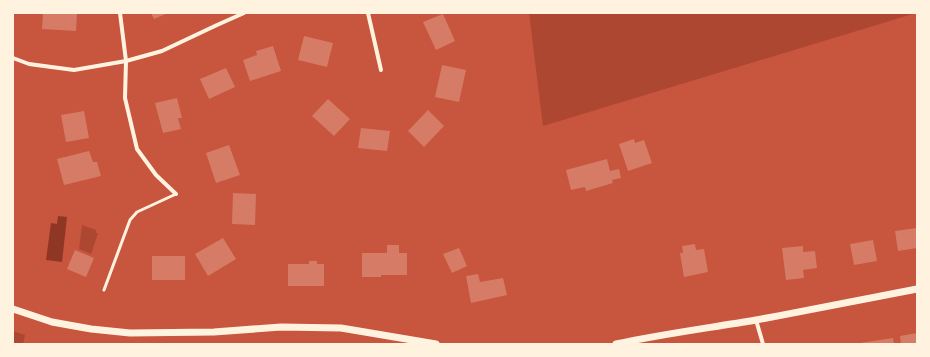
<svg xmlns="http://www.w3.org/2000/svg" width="930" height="357" viewBox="0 0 930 357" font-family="'Sofia Sans Condensed',sans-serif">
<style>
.green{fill:#ae4732}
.water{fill:#8f3625}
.building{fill:#d67c66}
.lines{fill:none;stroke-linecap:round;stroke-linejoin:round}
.service{stroke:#fff3e0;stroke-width:3}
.minor{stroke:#fff3e0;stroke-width:4}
.tertiary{stroke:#fff3e0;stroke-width:7}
</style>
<rect width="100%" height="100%" fill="#c8553d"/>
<g class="green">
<path d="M529 13H916L543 126Z"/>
<path d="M82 225 96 230V233H98L91 254 79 249Z"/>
<path d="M13 331 25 335 23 344H13Z"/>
</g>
<path class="water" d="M58 216 67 217 62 262 46 260 51 223 57 224Z"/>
<g class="building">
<path d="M43 13H77L76 31 42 29Z"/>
<path d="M151 13H168L154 19Z"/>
<path d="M443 14 455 41 436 50 423 22Z"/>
<path d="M304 36 333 43 327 67 298 60Z"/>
<path d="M273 46 281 71 250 81 243 60 257 55 256 51Z"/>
<path d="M442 65 466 70 459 102 435 97Z"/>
<path d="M226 68 235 87 209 99 200 79Z"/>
<path d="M177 98 182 118H178L181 129 163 133 155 103Z"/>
<path d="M328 99 350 119 334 136 312 116Z"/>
<path d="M428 110 444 126 424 147 408 131Z"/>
<path d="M84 111 89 138 66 142 61 115Z"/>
<path d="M361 128 390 131 387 151 358 148Z"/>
<path d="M634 139 635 143 644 140 652 163 628 171 619 144Z"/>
<path d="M229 145 240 175 216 183 206 153Z"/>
<path d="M89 151 93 162H97L101 176 64 185 57 159Z"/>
<path d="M607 159 610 171 619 169 621 178 612 180 613 183 586 191 585 187 571 190 566 170Z"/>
<path d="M233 193 256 194 255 225 232 224Z"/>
<path d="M917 228V248L898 251 895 231Z"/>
<path d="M223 238 236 259 208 276 195 254Z"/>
<path d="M873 240 877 261 854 265 850 244Z"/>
<path d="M695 244 696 250 704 249 708 272 684 277 680 253H683L682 246Z"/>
<path d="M387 245H399V253H407V275H381V277H362V253H387Z"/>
<path d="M803 246V252L815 251 817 268 803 270 804 278 786 280 782 248Z"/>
<path d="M459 248 467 266 452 273 443 254Z"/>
<path d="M75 250 94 258 86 277 67 269Z"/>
<rect x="152" y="256" width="33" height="24"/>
<path d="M309 261H317V264H324V286H288V264H309Z"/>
<path d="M478 274 480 282 503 278 507 295 471 303 466 276Z"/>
<path d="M917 333V344H901L900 336Z"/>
<path d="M893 338 894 344H860V343Z"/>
</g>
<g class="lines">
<path class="service" d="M104 290 130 220 137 212 176 194"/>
<g class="minor">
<path d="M120 13 126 61 125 98 137 149 156 175 176 194"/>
<path d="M368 13 381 70"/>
<path d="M13 58 29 64 74 70 126 61 162 51 217 25 244 13"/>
<path d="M756 320 763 344"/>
</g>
<g class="tertiary">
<path d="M13 309 52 322 91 329 130 333 214 332 281 327 341 328 436 344"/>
<path d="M616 344C662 334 709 328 756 320 810 310 864 299 917 289"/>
</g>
</g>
<rect width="930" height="357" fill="none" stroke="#fff3e0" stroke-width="28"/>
</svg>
